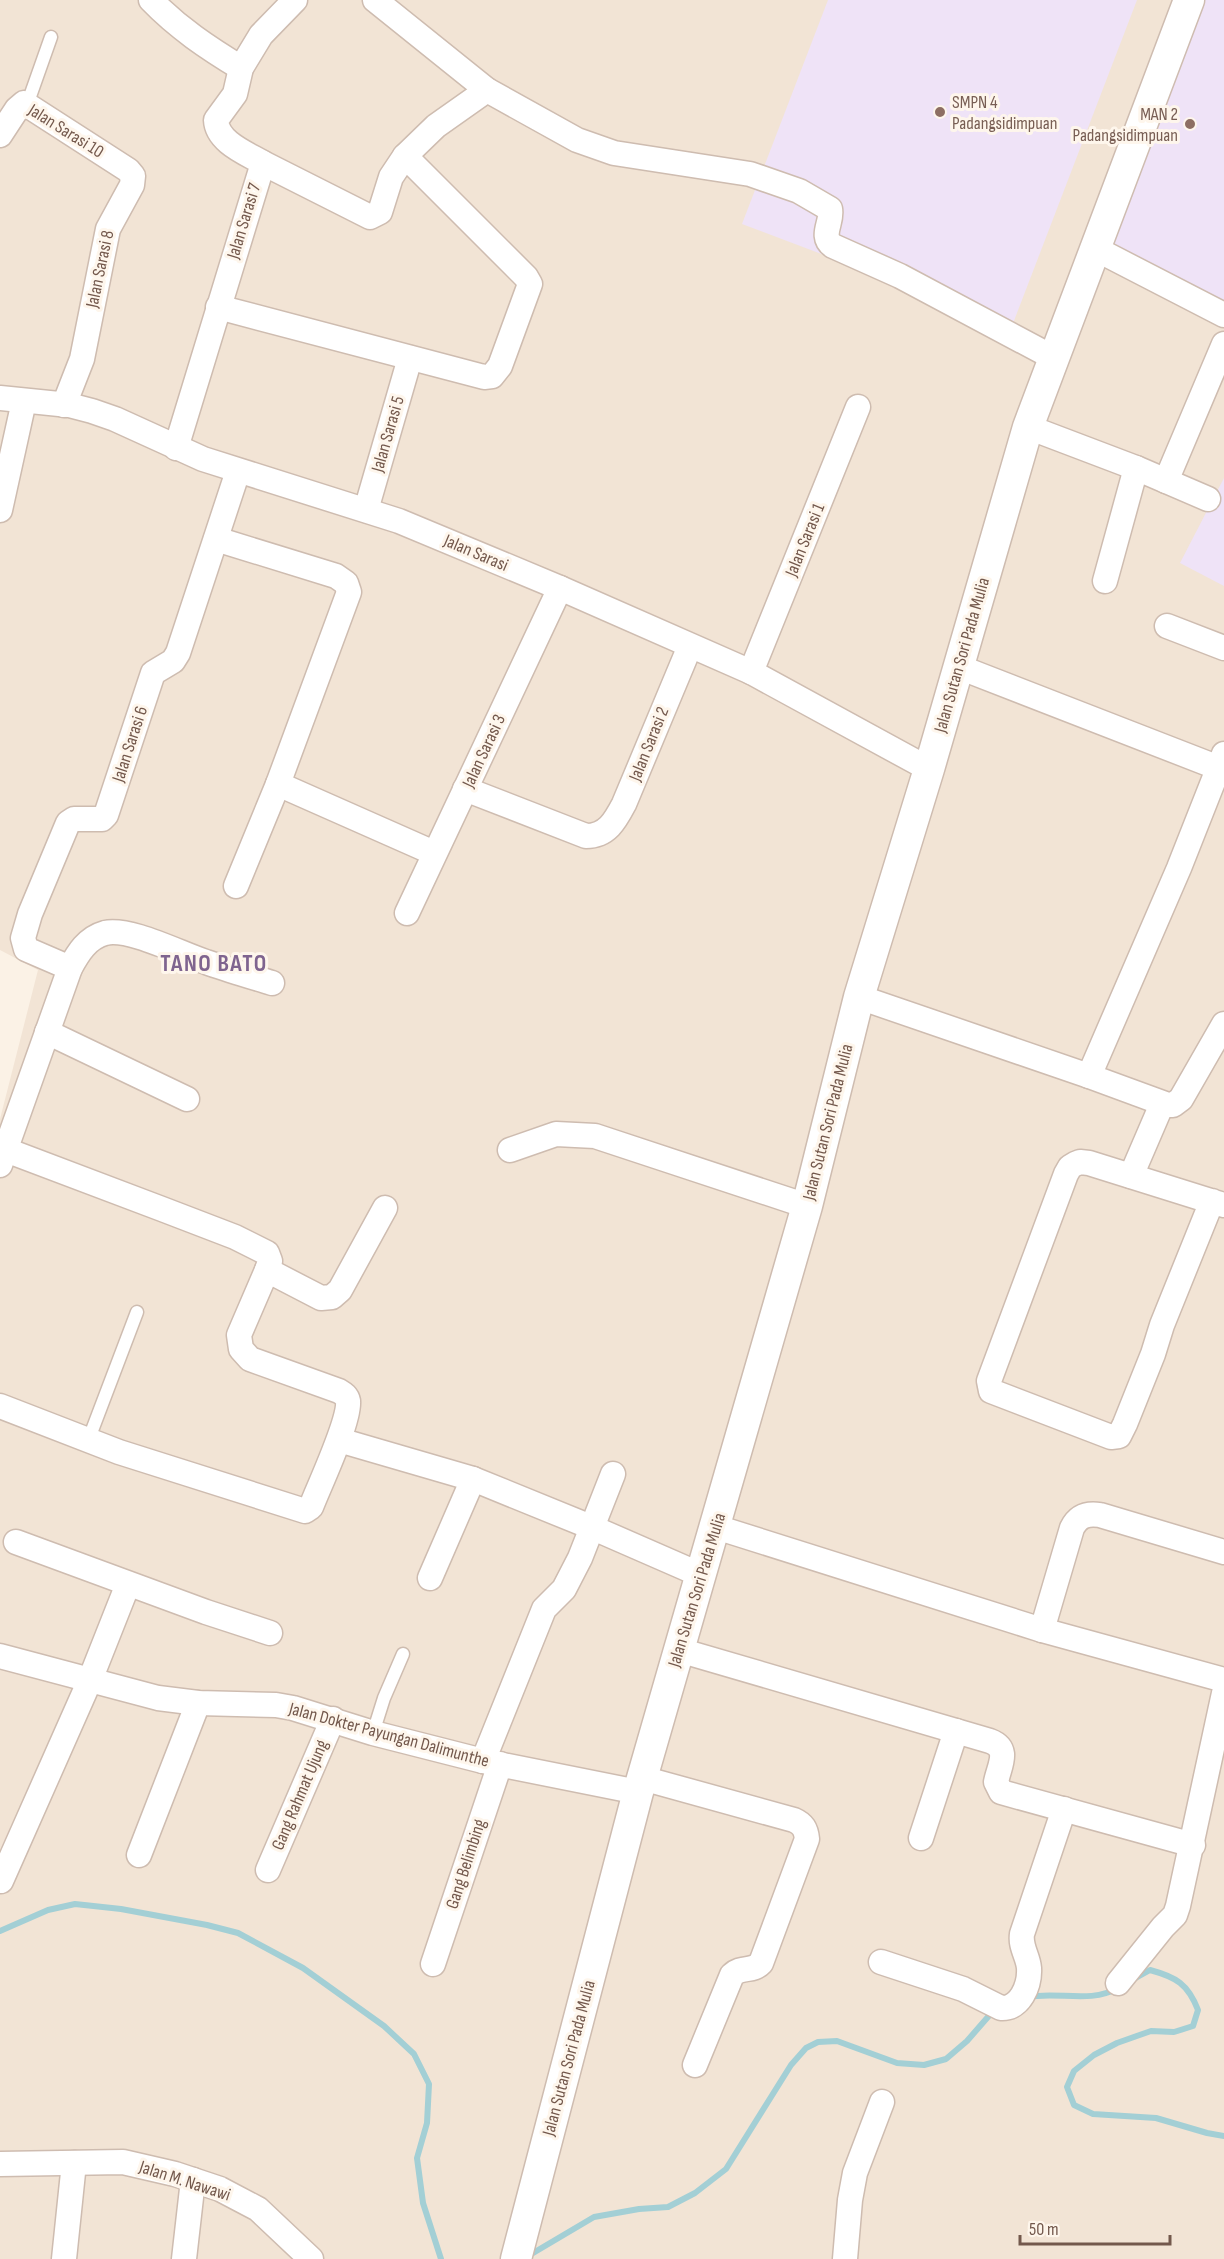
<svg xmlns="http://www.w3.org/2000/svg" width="1224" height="2259" viewBox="0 0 1224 2259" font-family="'Sofia Sans Condensed',sans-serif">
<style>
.residential{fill:#f2e4d5}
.education{fill:#efe3f7}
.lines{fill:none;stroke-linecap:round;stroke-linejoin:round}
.stream{stroke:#a3cfd5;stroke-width:6}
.service-casing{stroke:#cebcb0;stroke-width:15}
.minor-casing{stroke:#cebcb0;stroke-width:27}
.tertiary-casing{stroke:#cebcb0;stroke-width:33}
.service{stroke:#fff;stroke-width:12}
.minor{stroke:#fff;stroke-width:24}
.tertiary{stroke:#fff;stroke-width:30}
.education-dot{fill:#8d6e63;stroke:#fef6ec;stroke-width:2}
.labels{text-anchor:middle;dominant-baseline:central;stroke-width:6;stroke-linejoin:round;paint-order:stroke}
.education-label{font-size:18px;fill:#785e54;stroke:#fef6ec;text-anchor:start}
.street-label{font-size:18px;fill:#73584c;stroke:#fef6ec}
.district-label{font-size:24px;font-weight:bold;letter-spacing:1.5px;fill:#7f648f;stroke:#fef6ec}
</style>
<rect width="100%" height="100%" fill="#fbf2e6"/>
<path class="residential" d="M0 0H1224V2259H0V1119L38 970 0 950Z"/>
<g class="education">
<path d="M828 0H1137L1012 326 742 224Z"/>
<path d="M1205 0H1224V313L1107 248Z"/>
<path d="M1224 478V586L1180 563Z"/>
</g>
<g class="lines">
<g class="stream">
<path d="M0 1931 48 1910 75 1904 121 1909 207 1925 238 1933 303 1968 384 2026 414 2054 429 2084 427 2123 417 2158 423 2203 441 2259"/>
<path d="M1132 1980 1150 1970C1176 1977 1188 1984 1198 2010L1193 2026 1174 2032 1151 2031 1117 2043 1094 2055 1074 2071 1067 2087 1074 2105 1093 2114 1156 2118 1207 2133 1224 2136"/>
<path d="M1028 1997C1058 1991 1090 2004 1118 1988"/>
<path d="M528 2256 594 2217 639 2209 668 2207 695 2193 726 2169 791 2065 806 2048 818 2042 837 2041 897 2063 924 2065 946 2059 967 2041 994 2010"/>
</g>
<g class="service-casing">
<g id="service">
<path d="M27 105 51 37"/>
<path d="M88 1441 137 1312"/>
<path d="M373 1733 384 1698 403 1654"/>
</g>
</g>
<g class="minor-casing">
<g id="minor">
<path d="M151 0C178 28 208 48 241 68"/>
<path d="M375 0 487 90 577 140 614 153 750 174 799 191 830 209C833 222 819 236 833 246L900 276 1054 358"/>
<path d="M0 135 17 109 24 103 128 170 133 176 132 185 108 229 82 359 64 405"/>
<path d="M263 163 370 217 380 212 391 177 405 156"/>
<path d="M1096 249 1224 315"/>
<path d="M218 307 484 377 492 376 500 366 530 284 526 277 405 156 436 126 487 90"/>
<path d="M0 398 69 405 92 411 115 419 203 459 399 521 560 588 751 672 929 769"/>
<path d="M1028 427 1136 468 1208 499"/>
<path d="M176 448 263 163C246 153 217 142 216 120L235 94 241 68 261 35 295 0"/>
<path d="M1166 481 1224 344"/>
<path d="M0 510 24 401"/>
<path d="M366 510 410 358"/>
<path d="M216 539 336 576 346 583 349 592 278 784 236 886"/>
<path d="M1105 581 1136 468"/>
<path d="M1167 626 1224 648"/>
<path d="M959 667 1219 768"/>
<path d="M751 672 858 407"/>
<path d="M278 784 434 853"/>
<path d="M465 789 586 836C607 836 615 821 624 804L690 646"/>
<path d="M407 913 560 588"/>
<path d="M70 968 26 949 23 938 30 914 68 823 74 819H102L106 815 153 673 173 661 178 653 238 471"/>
<path d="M859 997 1089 1076 1168 1105H1173L1181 1099 1224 1024"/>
<path d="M47 1032 187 1099"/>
<path d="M1089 1076 1179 868 1224 754"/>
<path d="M510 1150 556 1134 595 1136 807 1206"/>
<path d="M0 1165 70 968C78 953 87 938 105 933 129 927 181 954 206 962 228 970 250 976 272 983"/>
<path d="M1131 1176 1162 1104"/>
<path d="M1212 1201 1162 1325 1153 1354 1125 1424 1119 1436 1111 1437 991 1391 989 1381 1066 1174 1070 1167 1075 1164 1080 1162 1089 1163 1204 1199 1224 1205"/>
<path d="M267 1270 321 1298 332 1297 340 1290 385 1208"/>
<path d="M0 1406 119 1452 305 1511 311 1507C319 1486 350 1421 348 1401 347 1396 344 1394 339 1391L250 1359 241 1349 239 1335 267 1270 270 1261 267 1253 235 1237 162 1209 6 1150"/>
<path d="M339 1440 473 1479 591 1527 701 1575"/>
<path d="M716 1527 1042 1630 1224 1680"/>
<path d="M16 1542 206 1612 270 1633"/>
<path d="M430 1578 473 1479"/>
<path d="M1042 1630 1072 1528C1078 1516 1087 1513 1100 1515L1224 1552"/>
<path d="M679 1650 990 1741C1011 1749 999 1766 996 1782L1001 1792 1193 1845"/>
<path d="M0 1656 158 1698 198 1703 276 1705 293 1708 373 1733 483 1761 638 1792"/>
<path d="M483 1761 544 1609 564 1589 580 1558 613 1474"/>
<path d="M642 1778 794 1820C803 1824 806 1829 807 1839L761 1963C753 1972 741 1966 732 1975L695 2065"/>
<path d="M921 1838 956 1731"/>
<path d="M139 1855 198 1703"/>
<path d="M268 1870 333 1719"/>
<path d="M1 1881 90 1680 128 1584"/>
<path d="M881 1962 963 1989 1001 2008C1020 2009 1030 1986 1029 1968 1028 1956 1020 1947 1022 1934L1064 1809"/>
<path d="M433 1964 500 1764"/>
<path d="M1118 1983 1163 1927 1175 1915 1178 1906 1224 1693"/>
<path d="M0 2164 123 2162 175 2174 220 2189 258 2209 311 2259"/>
<path d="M64 2259 74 2163"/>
<path d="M184 2259 193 2180"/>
<path d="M845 2259 850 2200 855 2173 882 2102"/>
</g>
</g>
<g class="tertiary-casing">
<path id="tertiary" d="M516 2259 638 1792 807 1206 859 997 929 769 1028 427 1189 0"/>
</g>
<use href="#service" class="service"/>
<use href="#minor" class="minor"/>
<use href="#tertiary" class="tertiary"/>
</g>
<g class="education-dot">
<circle cx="940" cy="112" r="6"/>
<circle cx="1190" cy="124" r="6"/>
</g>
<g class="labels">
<g class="education-label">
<text x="952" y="102">SMPN 4<tspan x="952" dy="21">Padangsidimpuan</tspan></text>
<text x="1178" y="114" text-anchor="end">MAN 2<tspan x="1178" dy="21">Padangsidimpuan</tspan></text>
</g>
<g class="street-label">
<text transform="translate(66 131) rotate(32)">Jalan Sarasi 10</text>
<text transform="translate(244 221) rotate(-73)">Jalan Sarasi 7</text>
<text transform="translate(100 269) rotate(-78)">Jalan Sarasi 8</text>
<text transform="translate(388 434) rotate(-74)">Jalan Sarasi 5</text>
<text transform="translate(805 540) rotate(-68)">Jalan Sarasi 1</text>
<text transform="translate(476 553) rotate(23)">Jalan Sarasi</text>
<text transform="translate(962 655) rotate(-74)">Jalan Sutan Sori Pada Mulia</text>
<text transform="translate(130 744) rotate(-72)">Jalan Sarasi 6</text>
<text transform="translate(649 744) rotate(-68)">Jalan Sarasi 2</text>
<text transform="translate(484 751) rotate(-65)">Jalan Sarasi 3</text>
<text transform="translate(828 1122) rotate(-76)">Jalan Sutan Sori Pada Mulia</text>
<text transform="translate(697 1590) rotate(-73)">Jalan Sutan Sori Pada Mulia</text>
<text transform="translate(389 1735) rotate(15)">Jalan Dokter Payungan Dalimunthe</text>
<text transform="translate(300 1795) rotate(-67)">Gang Rahmat Ujung</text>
<text transform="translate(466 1864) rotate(-72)">Gang Belimbing</text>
<text transform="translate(569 2058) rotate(-75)">Jalan Sutan Sori Pada Mulia</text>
<text transform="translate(185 2181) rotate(18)">Jalan M. Nawawi</text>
</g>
<g class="district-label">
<text x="214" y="963">TANO BATO</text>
</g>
</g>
<path d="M1020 2235v9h150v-9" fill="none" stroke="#73584c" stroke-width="3"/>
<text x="1029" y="2235" font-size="18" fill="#73584c" stroke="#fef6ec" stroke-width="4.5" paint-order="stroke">50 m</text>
</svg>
